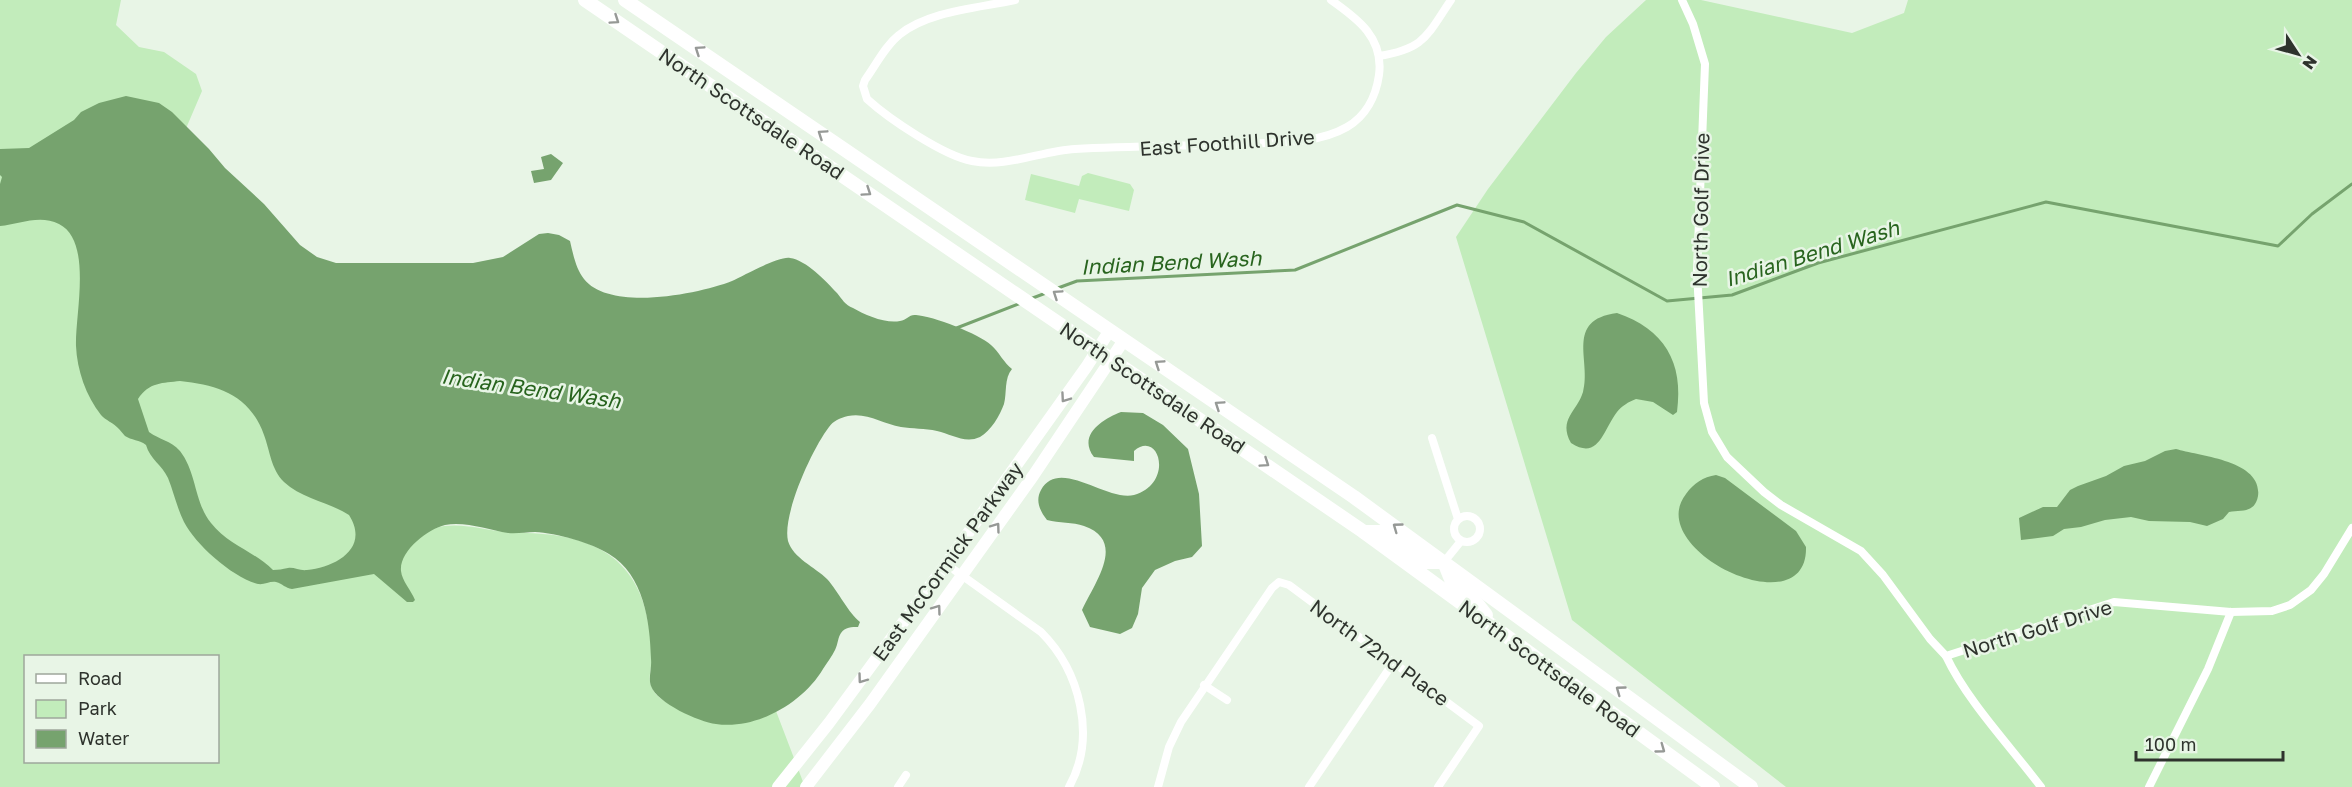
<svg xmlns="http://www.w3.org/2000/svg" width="2352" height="787" viewBox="0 0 2352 787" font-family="'Golos Text',sans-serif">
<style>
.green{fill:#c2ecbb;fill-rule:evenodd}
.water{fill:#76a36e;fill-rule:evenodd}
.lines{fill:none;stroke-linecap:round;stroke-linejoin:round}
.stream{stroke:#76a36e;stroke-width:3}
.minor{stroke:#fff;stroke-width:8}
.secondary{stroke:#fff;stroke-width:12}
.primary{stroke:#fff;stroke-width:14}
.oneway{stroke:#969996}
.labels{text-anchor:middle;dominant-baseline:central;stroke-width:5;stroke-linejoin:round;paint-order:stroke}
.street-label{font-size:20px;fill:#2e332d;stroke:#e8f5e6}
.water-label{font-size:21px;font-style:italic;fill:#28641e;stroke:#e8f5e6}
</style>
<rect width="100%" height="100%" fill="#e8f5e6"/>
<g class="green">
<path d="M0 0H121L116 25 139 47 164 52 196 74 202 91 137 243 434 528C463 520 491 533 520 533 592 533 642 557 650 635 651 644 652 653 652 662 651 669 648 678 651 685 654 696 664 701 673 706 715 729 733 728 776 711L805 787H0ZM26 656H218V762H26Z"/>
<path d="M1646 0H1701L1852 33 1904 13 1908 0H2352V787H1786L1572 620 1456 237 1488 189 1576 73 1606 37Z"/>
<path d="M1088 173 1130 184 1134 190 1129 211 1079 199 1075 213 1025 200 1031 174 1079 186 1082 176Z"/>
</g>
<g class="water">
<path d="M126 96 159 103 172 112 209 149 225 168 264 204 300 245 317 257 336 263H473L503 257 539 234 548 233 559 235 570 241C573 254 576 269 584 279 610 312 699 294 732 281 745 275 779 256 790 258 806 260 826 281 837 293 842 299 845 305 853 308 865 315 886 324 900 321 907 320 909 314 916 315 933 316 979 334 991 345 999 352 1004 363 1012 369 1004 378 1007 393 1004 404 1000 415 991 431 980 437 965 444 951 434 937 431 925 428 912 429 901 427 883 424 867 412 848 416 840 418 833 421 829 427 812 449 782 515 788 541 793 558 815 567 827 579 838 591 849 614 860 622L858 627C852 627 845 627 841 633 838 637 838 644 835 650 832 656 827 663 823 669 803 703 756 730 716 724 699 722 657 703 651 686 648 678 652 668 651 659 650 622 644 575 609 554 592 543 556 533 535 532 526 532 517 534 508 533 489 530 465 521 445 525 428 529 399 551 401 571 402 581 411 590 415 600L413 602H407L374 574 292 589C285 588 283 584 276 582 270 581 264 585 258 584 232 577 196 545 184 522 177 508 174 493 168 478 162 465 150 459 146 445 140 440 131 440 125 436 123 434 121 431 119 429 114 423 105 420 101 415 86 396 77 370 76 346 75 314 93 241 59 224 40 214 19 224 0 226V184L2 177 0 175V149L29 148 74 120 81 112 99 103ZM180 381C218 385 250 395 264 435 270 451 271 469 284 482 302 499 329 502 349 515 370 548 336 567 307 570 300 571 294 567 288 568 282 569 279 570 273 570 254 551 228 545 211 523 194 502 197 473 180 451 170 440 160 440 149 432L138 399C149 382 163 383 180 381Z"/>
<path d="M551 154 563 163 551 180 534 183 531 171 544 169 541 157Z"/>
<path d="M1617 313C1664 329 1684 362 1677 412L1673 415 1653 402 1636 399C1628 402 1622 406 1617 412 1603 430 1599 461 1571 443 1558 419 1577 412 1583 392 1592 361 1564 320 1617 313Z"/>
<path d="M1121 412 1143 413 1163 425 1188 449 1199 494 1202 546 1192 557 1175 561 1155 570 1142 588 1138 614 1132 628 1120 634 1090 627 1082 610C1095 582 1127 541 1084 526 1073 522 1059 523 1047 520 1040 511 1035 501 1041 490 1059 457 1107 502 1134 495 1175 483 1159 429 1134 451V461L1094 457C1077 435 1103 419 1121 412Z"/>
<path d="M2176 449C2198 456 2263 460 2258 496 2255 513 2242 510 2229 512L2223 519 2207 526 2190 522 2149 521 2131 517 2105 520 2081 527 2064 529 2053 536 2021 540 2019 518 2043 507H2057L2070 490 2078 486 2106 476 2124 466 2145 461 2165 451Z"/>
<path d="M1716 475 1725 478 1796 531 1806 547C1808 629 1642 550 1686 494 1694 483 1703 477 1716 475Z"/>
</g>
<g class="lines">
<g class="stream">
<path d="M1058 288 1077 281 1295 270 1457 205 1524 222 1667 301 1732 295 1818 263 2046 202 2278 246 2312 214 2352 184"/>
<path d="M1030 299 1046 293"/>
<path d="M954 329 1021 303"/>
</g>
<g class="minor">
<path d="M1015 0C979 8 928 11 899 35 885 46 876 65 865 80L863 86 867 99C889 119 944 156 972 161 1006 168 1041 151 1075 149 1130 146 1185 146 1239 144 1273 142 1316 145 1347 127 1366 116 1376 96 1379 75 1384 38 1358 19 1331 0"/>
<path d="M1682 0 1693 24 1705 64 1697 272 1704 403 1712 432 1727 457 1764 492 1781 505 1861 551 1883 575 1930 639 1946 656 2114 602 2231 612 2272 611 2290 605 2311 590 2324 574 2352 528"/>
<path d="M1379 56C1425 49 1427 35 1451 0"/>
<path d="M1432 438 1458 519"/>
<circle cx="1467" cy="529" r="13"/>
<path d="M1444 562 1461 541"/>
<path d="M946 564 1041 632C1080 671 1097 737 1069 787"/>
<path d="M1946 656C1967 701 2011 747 2041 787"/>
<path d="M1204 685 1227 700"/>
<path d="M898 787 906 775"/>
<path d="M1158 787 1169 747 1181 722 1272 588 1279 582 1289 585 1479 726 1438 787"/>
<path d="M1309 787 1393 663"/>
<path d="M2149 787 2208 669 2231 612"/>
</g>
<g class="secondary">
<path d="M778 787 829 723 946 564 1087 366 1110 330"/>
<path d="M806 787 870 704 1033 476 1124 340"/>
</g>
<g class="primary">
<path d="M585 0 1364 532 1713 787"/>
<path d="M625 0 1354 497 1751 787"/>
<path d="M1364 532H1381L1425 562H1444"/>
<path d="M1444 562 1452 582 1472 597 1486 615"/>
</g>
</g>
<defs><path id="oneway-chevron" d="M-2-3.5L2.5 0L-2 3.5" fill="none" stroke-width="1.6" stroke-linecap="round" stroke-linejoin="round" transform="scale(1.5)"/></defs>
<g class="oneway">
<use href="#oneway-chevron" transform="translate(615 20) rotate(34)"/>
<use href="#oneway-chevron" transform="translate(699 50) rotate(-146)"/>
<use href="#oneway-chevron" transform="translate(822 134) rotate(-146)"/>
<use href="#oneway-chevron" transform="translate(867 192) rotate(34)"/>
<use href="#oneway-chevron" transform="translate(1057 294) rotate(-146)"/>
<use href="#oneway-chevron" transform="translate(1159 364) rotate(-146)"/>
<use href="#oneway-chevron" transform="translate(1065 398) rotate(125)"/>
<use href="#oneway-chevron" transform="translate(1219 405) rotate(-146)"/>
<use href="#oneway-chevron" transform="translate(1265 463) rotate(34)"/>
<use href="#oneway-chevron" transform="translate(996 527) rotate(-54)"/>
<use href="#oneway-chevron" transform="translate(1397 527) rotate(-144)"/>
<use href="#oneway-chevron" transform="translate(937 609) rotate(-54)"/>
<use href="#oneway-chevron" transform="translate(862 679) rotate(126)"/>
<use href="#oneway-chevron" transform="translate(1620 690) rotate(-144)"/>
<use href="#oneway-chevron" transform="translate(1661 749) rotate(36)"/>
</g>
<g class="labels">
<g class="street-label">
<text transform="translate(752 113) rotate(34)">North Scottsdale Road</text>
<text transform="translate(1227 142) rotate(-4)">East Foothill Drive</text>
<text transform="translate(1700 210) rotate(-89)">North Golf Drive</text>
<text transform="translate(1153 387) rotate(34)">North Scottsdale Road</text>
<text transform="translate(947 561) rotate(-54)">East McCormick Parkway</text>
<text transform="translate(2037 628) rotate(-17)">North Golf Drive</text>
<text transform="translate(1380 652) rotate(36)">North 72nd Place</text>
<text transform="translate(1550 668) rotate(36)">North Scottsdale Road</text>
</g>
<g class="water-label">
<text transform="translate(1812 253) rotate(-17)">Indian Bend Wash</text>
<text transform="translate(1171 262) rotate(-3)">Indian Bend Wash</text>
<text transform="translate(531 388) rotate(8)">Indian Bend Wash</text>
</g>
</g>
<rect x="24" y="655" width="195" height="108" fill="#e8f5e6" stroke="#9ea79c" stroke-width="1.5"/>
<rect x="36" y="674" width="30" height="9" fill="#ffffff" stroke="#9ea79c" stroke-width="1.5"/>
<text x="78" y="685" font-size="18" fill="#2e332d">Road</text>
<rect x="36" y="700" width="30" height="18" fill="#c2ecbb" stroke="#9ea79c" stroke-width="1.5"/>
<text x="78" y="715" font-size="18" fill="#2e332d">Park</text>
<rect x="36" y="730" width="30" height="18" fill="#76a36e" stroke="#9ea79c" stroke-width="1.5"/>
<text x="78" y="745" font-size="18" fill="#2e332d">Water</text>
<g transform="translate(2298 54) rotate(126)" stroke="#e8f5e6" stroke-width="4.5" paint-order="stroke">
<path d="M0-4.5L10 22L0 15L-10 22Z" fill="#2e332d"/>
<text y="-9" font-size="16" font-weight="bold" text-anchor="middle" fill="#2e332d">N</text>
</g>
<path d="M2136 751v9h147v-9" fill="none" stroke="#2e332d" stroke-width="3"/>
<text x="2145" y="751" font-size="18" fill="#2e332d" stroke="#e8f5e6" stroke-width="4.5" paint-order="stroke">100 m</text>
</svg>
